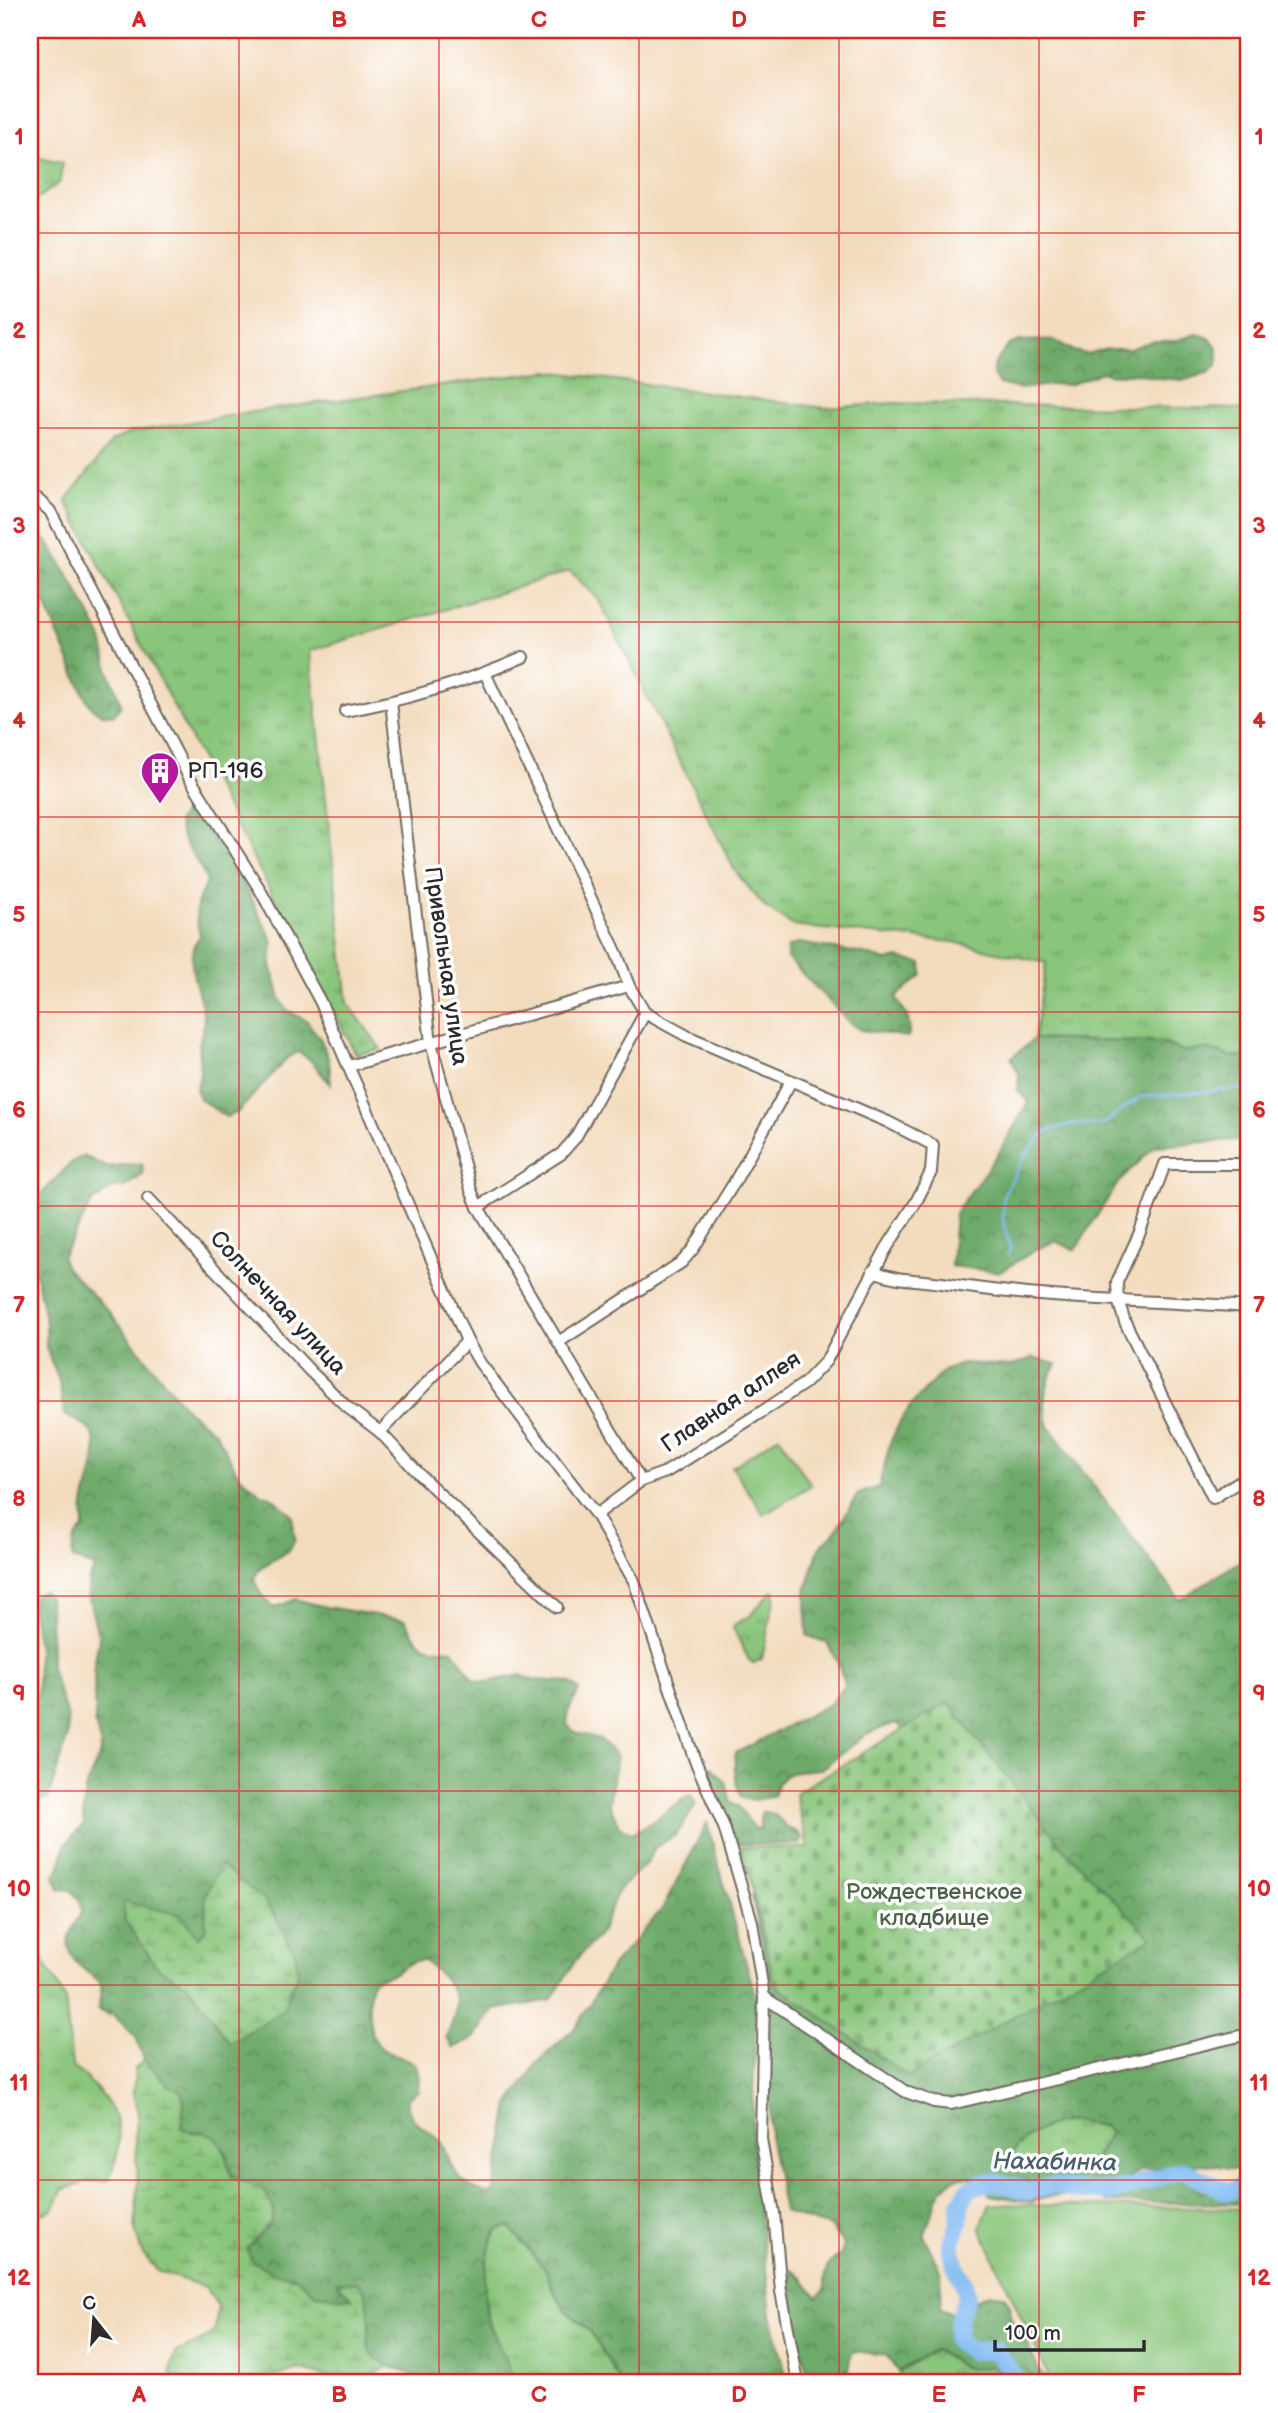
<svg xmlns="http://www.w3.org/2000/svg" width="1278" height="2413" viewBox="0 0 1278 2413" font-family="'Balsamiq Sans',sans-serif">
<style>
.grass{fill:url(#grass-tufts);stroke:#5a7852;stroke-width:2}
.forest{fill:url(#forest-crowns);stroke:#4c6a4a;stroke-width:2;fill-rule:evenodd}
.wetland{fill:url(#wetland-marsh);stroke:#5a7852;stroke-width:2}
.cemetery{fill:url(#cemetery-stones);stroke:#5a7852;stroke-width:2}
.garden{fill:#89c57a;stroke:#5a7852;stroke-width:2}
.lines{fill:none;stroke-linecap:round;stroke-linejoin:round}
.stream{stroke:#81baf2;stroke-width:2.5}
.river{stroke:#81baf2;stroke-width:18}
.street-casing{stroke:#71695e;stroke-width:14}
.street{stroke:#fff;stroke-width:10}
.grid{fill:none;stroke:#d62828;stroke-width:2;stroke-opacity:0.55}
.labels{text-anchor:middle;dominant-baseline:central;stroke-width:7;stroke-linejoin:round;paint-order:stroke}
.poi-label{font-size:23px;fill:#2b2b2b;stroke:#fff;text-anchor:start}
.street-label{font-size:23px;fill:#2b2b2b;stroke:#fff}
.park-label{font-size:23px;fill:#4c6147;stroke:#fff}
.water-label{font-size:24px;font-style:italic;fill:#495d71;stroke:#fff}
.neatline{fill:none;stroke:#d62828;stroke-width:2.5}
.grid-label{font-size:23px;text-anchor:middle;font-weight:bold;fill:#d62828}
</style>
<defs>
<pattern id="grass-tufts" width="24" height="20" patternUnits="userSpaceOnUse" patternTransform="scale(1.75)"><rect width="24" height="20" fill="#89c57a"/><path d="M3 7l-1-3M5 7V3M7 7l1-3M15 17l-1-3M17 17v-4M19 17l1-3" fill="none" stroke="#70a064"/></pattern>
<pattern id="forest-crowns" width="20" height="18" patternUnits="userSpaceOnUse" patternTransform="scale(1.75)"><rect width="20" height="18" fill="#6eaa6a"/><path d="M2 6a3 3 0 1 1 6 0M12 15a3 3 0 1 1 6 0" fill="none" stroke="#5b8b57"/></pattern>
<pattern id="wetland-marsh" width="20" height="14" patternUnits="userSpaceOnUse" patternTransform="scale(1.75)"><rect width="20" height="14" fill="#89c57a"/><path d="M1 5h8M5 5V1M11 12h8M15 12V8" fill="none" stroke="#70a064"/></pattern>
<pattern id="cemetery-stones" width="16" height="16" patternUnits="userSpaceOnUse" patternTransform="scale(1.75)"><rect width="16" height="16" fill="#89c57a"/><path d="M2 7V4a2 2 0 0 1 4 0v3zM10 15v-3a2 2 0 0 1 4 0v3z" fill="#70a064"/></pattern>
</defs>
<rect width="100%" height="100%" fill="#fff"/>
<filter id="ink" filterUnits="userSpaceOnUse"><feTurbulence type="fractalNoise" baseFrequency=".0143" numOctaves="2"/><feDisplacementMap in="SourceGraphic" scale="14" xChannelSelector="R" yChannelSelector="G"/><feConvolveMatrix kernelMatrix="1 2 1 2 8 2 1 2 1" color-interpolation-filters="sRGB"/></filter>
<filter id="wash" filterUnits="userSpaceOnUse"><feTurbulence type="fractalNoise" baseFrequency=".00686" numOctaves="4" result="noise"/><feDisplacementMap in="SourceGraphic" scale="28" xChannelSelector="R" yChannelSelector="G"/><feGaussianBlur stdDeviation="1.57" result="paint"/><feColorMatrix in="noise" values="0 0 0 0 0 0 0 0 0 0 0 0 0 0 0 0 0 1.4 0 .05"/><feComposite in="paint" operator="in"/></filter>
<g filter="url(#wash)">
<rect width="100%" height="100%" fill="#f3dcbe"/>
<g class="grass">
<path d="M39 158 62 163 60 182 30 204V161Z"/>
<path d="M548 371 825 408 893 403 1248 409V1056H1229L1207 1049 1184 1051 1161 1043 1034 1039 1046 963 953 942 794 926 765 907 735 871 598 599 570 571 310 651 348 1003 381 1049 356 1054 66 501 112 441 131 432 252 412Z"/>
<path d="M774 1591 775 1600 772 1608 762 1659 753 1663 749 1660 733 1628 735 1624 750 1616 770 1593Z"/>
<path d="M30 1936 65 1999 72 2066C114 2101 132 2128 108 2181L84 2182 62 2190 53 2210 30 2218Z"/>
<path d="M1073 2121 1103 2126 1110 2133 1093 2161 1085 2168 1052 2163 1028 2169 1012 2154C1022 2134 1051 2122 1073 2121Z"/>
<path d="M509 2226 546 2270 552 2288 565 2309 590 2332 622 2383H516C508 2364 489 2330 486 2311 483 2286 485 2252 497 2230Z"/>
<path d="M934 2350C964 2365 957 2371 994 2366L1001 2375 1000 2383H906L898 2372Z"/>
</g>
<g class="forest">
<path d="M1196 334C1215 337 1220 347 1217 365L1209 372 1185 380 1159 378 1137 373 1113 375 1102 372 1069 385 1057 384 1021 389 999 384 993 374 995 363 1009 345 1020 341 1054 340 1074 351 1086 354 1107 349H1130L1152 341H1175Z"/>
<path d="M32 537C36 538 40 537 43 538 52 542 95 624 101 637 105 647 105 658 108 669 112 682 118 693 121 705L114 715C100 715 93 712 86 699L39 591 38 568 30 550Z"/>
<path d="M184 812 196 816 235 866 273 942 271 965 280 999 286 1009 307 1021 321 1040 329 1061 331 1084C318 1073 315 1059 298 1052L288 1057 237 1113 226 1117 200 1099 196 1089C204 1071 197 1063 199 1046 200 1037 204 1029 204 1019 202 992 180 959 200 936 195 915 194 901 207 883 202 860 180 846 178 821Z"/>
<path d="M799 943 864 954 887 961 898 958 921 963 922 975 896 997C903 1012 913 1019 908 1037L861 1030 851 1024 787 958 788 947Z"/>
<path d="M1034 1039 1161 1043 1184 1051 1207 1049 1229 1056H1248V1139L1155 1146 1118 1183 1075 1250 1055 1241 1037 1249 1000 1272 951 1266 955 1213 1000 1151 1029 1101 1018 1091 1019 1074 1011 1058Z"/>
<path d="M83 1156 106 1167 142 1163 143 1175 123 1187 113 1188 93 1201 62 1257 66 1268 108 1311 187 1410 216 1433 239 1475 260 1493 273 1498 292 1515 295 1539 290 1550 260 1568 254 1578C258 1592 264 1599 274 1608L296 1599 320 1606 405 1620C421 1649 421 1647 453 1650L474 1680 486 1682 521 1675 533 1680 570 1682 579 1690 568 1712 567 1725 576 1733 600 1739 617 1756 609 1804 619 1826 631 1833C653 1824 670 1806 691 1795L696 1805 676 1835 656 1847 644 1866 618 1890 600 1934 576 1960 551 2000 494 2010 474 2038 453 2048 446 2038C465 1997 455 1988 424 1960L413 1961 394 1973 372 1981C367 2000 366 2032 380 2047 396 2064 424 2047 418 2091L408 2098C406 2127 428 2125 442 2143 447 2150 448 2161 453 2169 462 2183 477 2192 493 2194L509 2105 538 2062 575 2028 613 1965 663 1908 707 1823 756 1998 752 2141 771 2315 788 2383H622L590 2332 565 2309 552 2288 546 2270 509 2226 497 2230C485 2252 483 2286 486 2311 489 2330 508 2364 516 2383H419C403 2362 394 2374 377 2361 360 2348 371 2331 369 2314 368 2304 363 2293 360 2283L337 2282 353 2299 315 2294 297 2278 273 2273 251 2260 247 2248 271 2222C253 2201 227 2181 226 2152L202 2131 191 2133 181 2127 184 2103 144 2060 136 2037 109 2011V2016L98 2010 102 1987C94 1974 86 1973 77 1963 60 1946 72 1929 82 1911L79 1899 71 1890 60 1889 54 1877 60 1867 66 1844 83 1825 85 1789 99 1757 101 1745 95 1723 94 1664 99 1640 88 1594V1582L95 1567 73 1559C71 1545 74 1538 84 1528 84 1521 83 1513 84 1506 86 1487 103 1449 91 1432 85 1423 73 1419 64 1415L59 1381 46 1348V1324L37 1279 30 1265V1206L72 1162ZM205 1896 231 2042 123 1902 180 1915 199 1938 206 1928Z"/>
<path d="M1032 1358 1056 1364C1044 1389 1041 1400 1049 1427L1180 1600 1248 1556V2167L1236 2169 1205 2164 1141 2170 1122 2181 1084 2195 1052 2196 1031 2202 990 2195 985 2186 995 2182C939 2165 940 2192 924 2236L941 2273 940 2309 955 2315C976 2305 977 2290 1004 2295L1010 2305 1011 2318 1024 2337 1038 2368 1049 2383H1000L1001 2375 994 2366 970 2369 959 2366 950 2358 934 2350 898 2372 886 2355 854 2351C847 2361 851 2364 847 2373 841 2387 821 2383 808 2383L792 2296 791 2269C804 2275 807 2288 818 2297L825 2289C825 2272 825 2263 841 2255L844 2244 830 2227 784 2212 770 2140V1985L752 1897 755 1883 795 1871 906 1732 898 1724 887 1726 866 1734 821 1769 797 1771 786 1775 778 1783 774 1795C763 1800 754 1801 741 1798 736 1785 733 1767 736 1753L830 1704 845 1685 838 1663 827 1643 807 1635 806 1591 819 1548 835 1532 858 1494 879 1487 890 1443 900 1422 912 1404 943 1371 964 1363 1011 1366ZM1073 2121 1103 2126 1110 2133 1093 2161 1085 2167 1052 2163 1028 2169 1012 2154C1022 2134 1051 2122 1073 2121Z"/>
<path d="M43 1591 49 1598 50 1608 51 1669 68 1718 67 1738 48 1799 37 1801 30 1791V1708L37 1693 38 1648 31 1605 34 1595Z"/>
<path d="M712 1767 727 1784 730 1801 739 1807 755 1829H760V1817L762 1812C781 1813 776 1821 788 1828 795 1832 798 1831 802 1839L800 1844H739L732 1836 722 1805 707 1769Z"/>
<path d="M1187 2179 1201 2191 1233 2192 1248 2187V2204L1106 2202C1132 2190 1158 2181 1187 2179Z"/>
</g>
<g class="wetland">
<path d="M221 1865 267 1903 295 1952 298 1973 282 2011 230 2043 188 1985 158 1968 125 1921 123 1901 180 1915 199 1938 206 1928 205 1896Z"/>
<path d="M144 2060 169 2086 181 2091 184 2103 181 2127 191 2133C225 2127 223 2155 232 2177L264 2190 274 2210 271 2222 247 2248 251 2260 273 2273 297 2278 315 2294 352 2299 337 2282 360 2283C366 2292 369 2303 369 2315 370 2341 358 2351 389 2366L368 2378 348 2383 299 2369 256 2383H181L170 2374 176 2352 198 2343 215 2331 218 2307 206 2287 159 2272 142 2253 135 2229 138 2182 135 2137 138 2114 133 2093 135 2069Z"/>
</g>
<path class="cemetery" d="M948 1703 1064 1849 1152 1938 908 2076 775 1985 750 1879 740 1847 808 1848 795 1793Z"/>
<g class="garden">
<path d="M779 1436 811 1485 764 1515 732 1467Z"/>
<path d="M990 2204 1248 2209V2383H1052L980 2228Z"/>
</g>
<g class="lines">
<path class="stream" d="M1009 1254 1010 1247 1003 1222V1196L1026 1154 1046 1131 1073 1124 1102 1125 1140 1097 1248 1088"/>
<path class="river" d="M1020 2383 995 2350 971 2351 956 2340 959 2317 967 2295 963 2281 955 2265 951 2244 959 2224 960 2204 969 2189 981 2184 996 2182 1028 2191 1053 2186 1080 2191 1112 2192 1183 2170 1228 2192 1248 2184"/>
</g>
</g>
<g filter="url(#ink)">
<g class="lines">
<g class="street-casing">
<g id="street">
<path d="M30 496 37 499 50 511 189 777 259 888 321 1003 467 1341 480 1363 596 1515 634 1581 694 1758 724 1827 752 1922 764 1997 761 2139 774 2213 781 2291 798 2383"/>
<path d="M485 673 617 954 629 986 645 1013 687 1036 888 1122 933 1145 931 1172 916 1202 886 1249 826 1361 805 1383 760 1413 666 1472 641 1481 596 1515"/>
<path d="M391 702 431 1043 471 1190 478 1207 641 1481"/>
<path d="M345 711C406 700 466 682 523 657"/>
<path d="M349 1066 629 986"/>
<path d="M1248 1164H1165L1140 1232 1117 1282 1118 1300 1125 1322 1213 1498 1248 1476"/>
<path d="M148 1198 310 1371 347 1407 380 1432 421 1476 557 1607"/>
<path d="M478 1207 561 1154 575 1138 645 1013"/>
<path d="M873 1271C899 1281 915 1279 942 1283 1042 1300 1146 1300 1248 1307"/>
<path d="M560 1341 682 1262 693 1249 734 1183 791 1081"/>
<path d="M380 1432 467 1341"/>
<path d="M764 1997 906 2092 934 2102 951 2104 1248 2034"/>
</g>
</g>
<use href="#street" class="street"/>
</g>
</g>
<path class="grid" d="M239 30V2383M439 30V2383M639 30V2383M839 30V2383M1039 30V2383M30 233H1248M30 428H1248M30 622H1248M30 817H1248M30 1012H1248M30 1206H1248M30 1401H1248M30 1596H1248M30 1791H1248M30 1985H1248M30 2180H1248"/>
<defs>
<g id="building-pin" transform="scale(2.0125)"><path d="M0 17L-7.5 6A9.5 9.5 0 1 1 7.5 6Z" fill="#b5179e" stroke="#fff"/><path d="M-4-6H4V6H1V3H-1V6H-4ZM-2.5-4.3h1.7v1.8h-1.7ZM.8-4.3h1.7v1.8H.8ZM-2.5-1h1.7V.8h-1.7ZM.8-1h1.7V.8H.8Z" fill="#fff"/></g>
</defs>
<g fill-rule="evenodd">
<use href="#building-pin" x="160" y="771"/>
</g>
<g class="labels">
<g class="poi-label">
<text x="187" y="771">РП-196</text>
</g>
<g class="street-label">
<text transform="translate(446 966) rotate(82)">Привольная улица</text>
<text transform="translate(278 1303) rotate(47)">Солнечная улица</text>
<text transform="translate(731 1402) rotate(-34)">Главная аллея</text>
</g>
<g class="park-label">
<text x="934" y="1892">Рождественское<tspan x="934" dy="26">кладбище</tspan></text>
</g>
<g class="water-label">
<text transform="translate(1055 2162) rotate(1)">Нахабинка</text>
</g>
</g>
<rect width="1278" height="2413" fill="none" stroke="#fff" stroke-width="77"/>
<g transform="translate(94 2319) rotate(343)" stroke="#ffffff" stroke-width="5" paint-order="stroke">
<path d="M0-5L12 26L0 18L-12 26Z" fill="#2b2b2b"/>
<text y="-10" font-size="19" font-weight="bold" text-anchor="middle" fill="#2b2b2b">С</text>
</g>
<path d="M995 2340v10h149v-10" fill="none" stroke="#2b2b2b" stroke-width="3.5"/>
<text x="1005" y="2340" font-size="21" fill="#2b2b2b" stroke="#ffffff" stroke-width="5" paint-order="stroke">100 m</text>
<rect x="38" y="38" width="1202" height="2336" class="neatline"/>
<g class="grid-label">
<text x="139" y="27">A</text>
<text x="339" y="27">B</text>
<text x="539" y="27">C</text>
<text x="739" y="27">D</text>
<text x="939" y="27">E</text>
<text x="1139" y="27">F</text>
<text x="19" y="144">1</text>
<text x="1259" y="144">1</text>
<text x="19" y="338">2</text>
<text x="1259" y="338">2</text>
<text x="19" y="533">3</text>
<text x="1259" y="533">3</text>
<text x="19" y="728">4</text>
<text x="1259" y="728">4</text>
<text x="19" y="922">5</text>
<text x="1259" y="922">5</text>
<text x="19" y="1117">6</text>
<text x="1259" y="1117">6</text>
<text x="19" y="1312">7</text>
<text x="1259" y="1312">7</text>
<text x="19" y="1506">8</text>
<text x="1259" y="1506">8</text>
<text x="19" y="1701">9</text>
<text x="1259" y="1701">9</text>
<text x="19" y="1896">10</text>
<text x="1259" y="1896">10</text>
<text x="19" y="2090">11</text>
<text x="1259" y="2090">11</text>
<text x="19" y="2285">12</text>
<text x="1259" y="2285">12</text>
<text x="139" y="2402">A</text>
<text x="339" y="2402">B</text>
<text x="539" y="2402">C</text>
<text x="739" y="2402">D</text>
<text x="939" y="2402">E</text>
<text x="1139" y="2402">F</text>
</g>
</svg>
